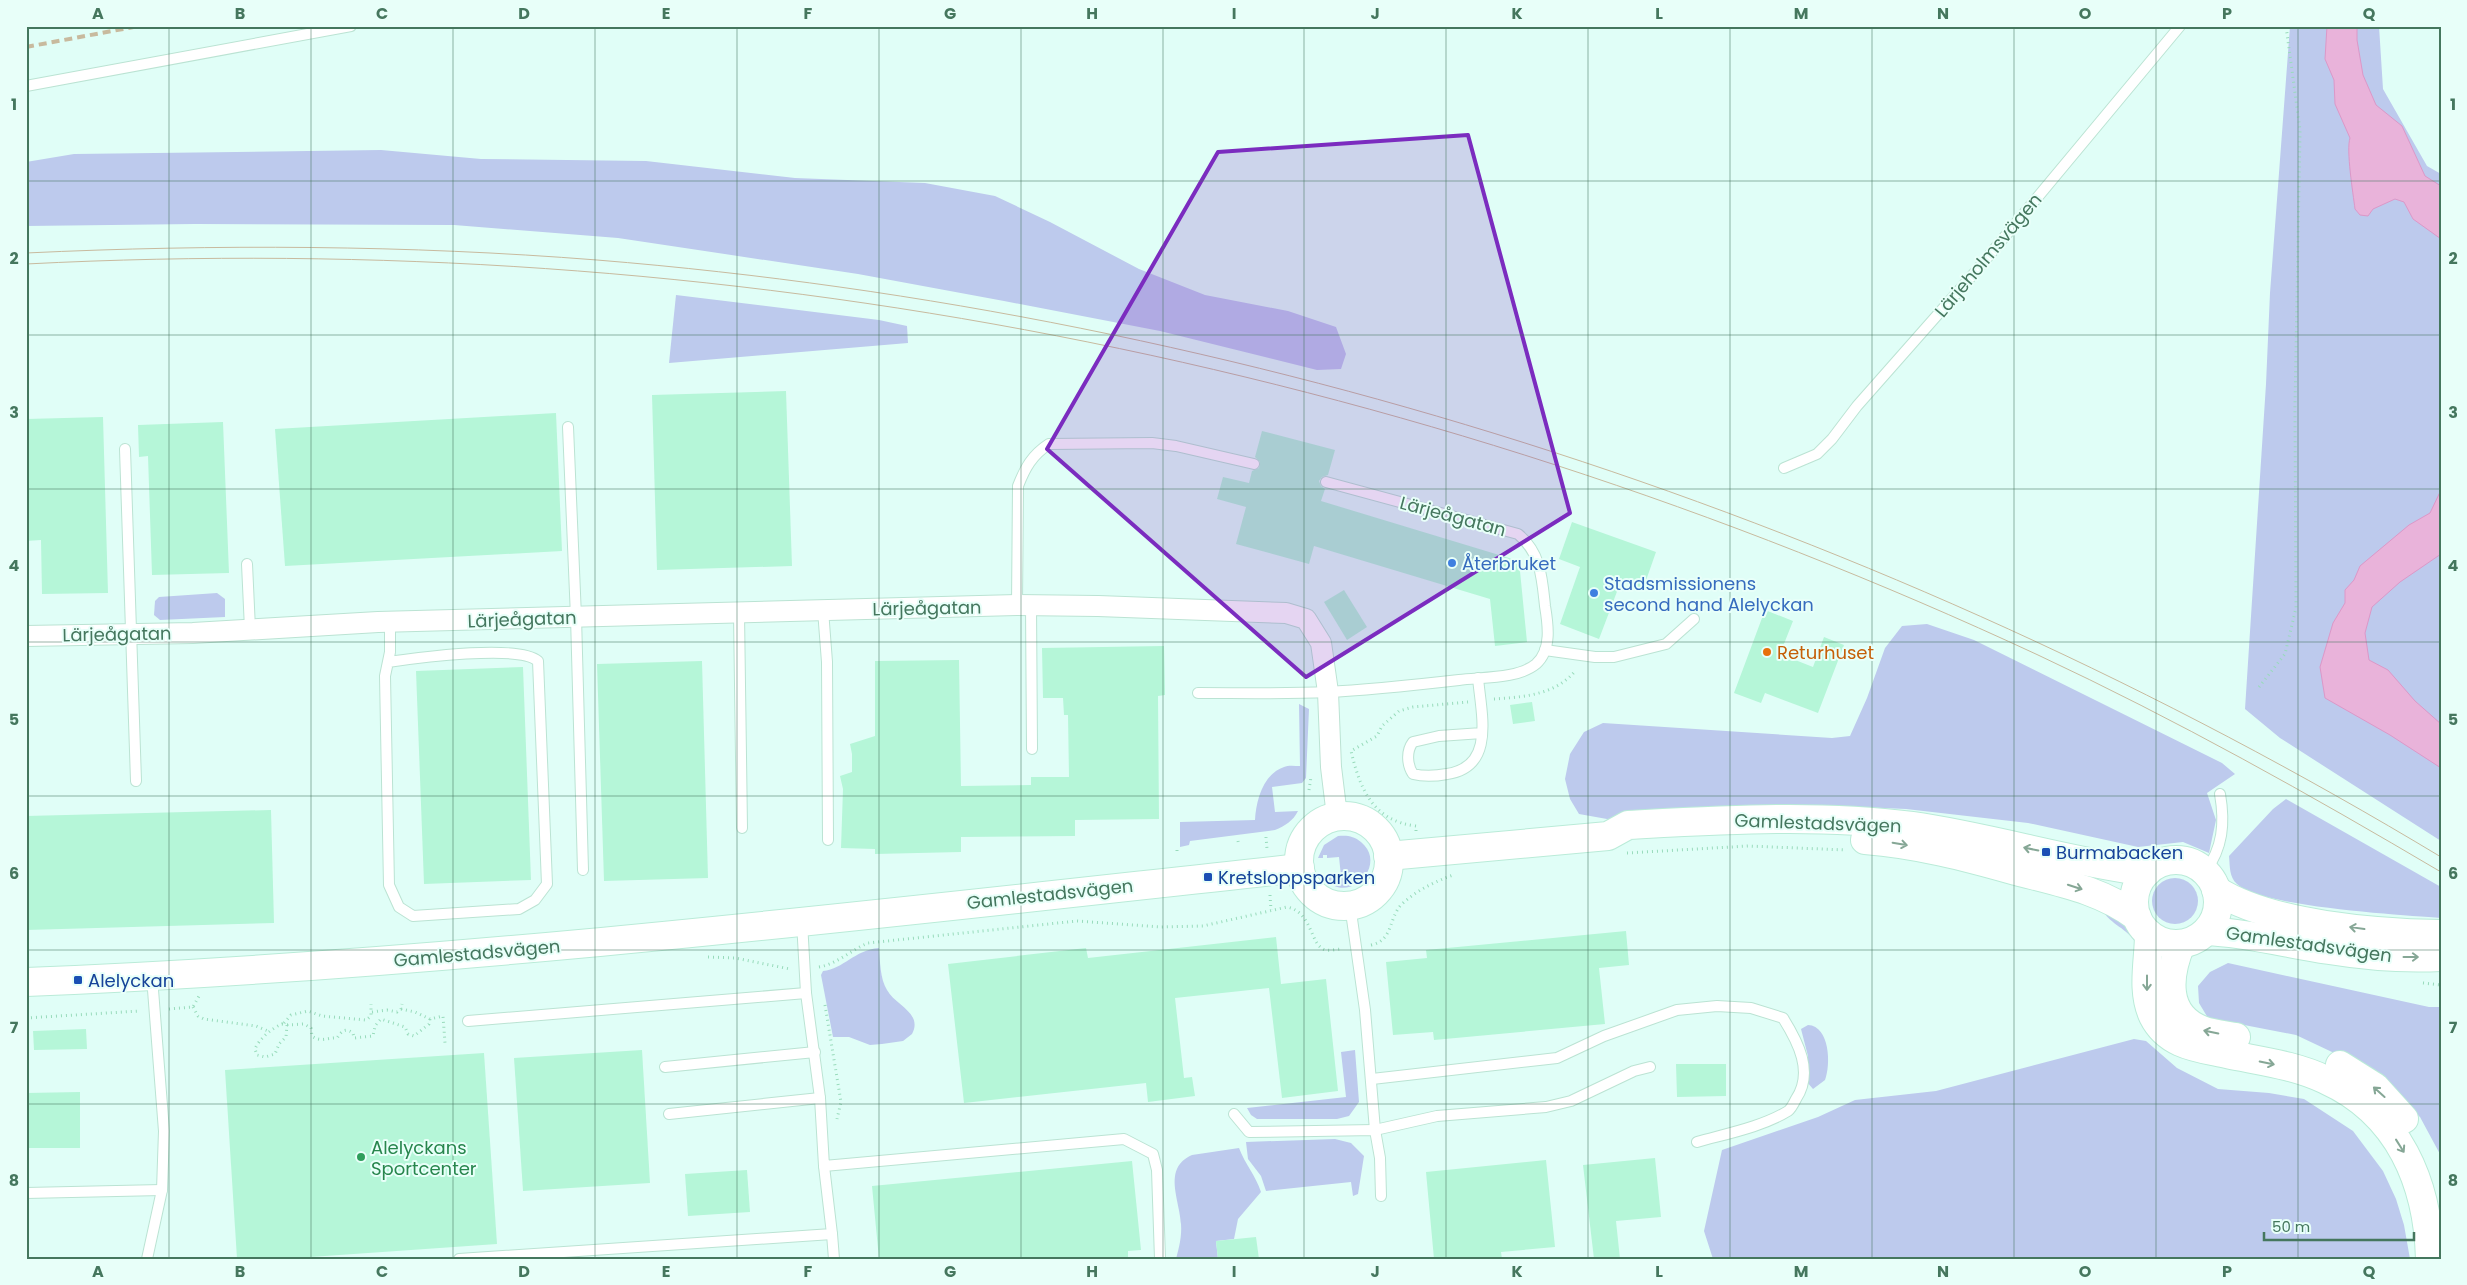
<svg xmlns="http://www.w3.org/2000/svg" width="2467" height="1285" viewBox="0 0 2467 1285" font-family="Poppins,sans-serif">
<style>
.green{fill:#bdcaed}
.water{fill:#e9b3da;stroke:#dc98c8}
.building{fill:#b5f6d8}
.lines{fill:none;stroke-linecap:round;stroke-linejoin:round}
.lane-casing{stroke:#bbe3d3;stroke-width:12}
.street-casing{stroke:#bbe3d3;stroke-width:22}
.secondary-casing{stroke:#baebd8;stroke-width:30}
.path{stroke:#98dbbb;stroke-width:3;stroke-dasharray:1 4;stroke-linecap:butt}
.lane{stroke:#fff;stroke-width:10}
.street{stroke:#fff;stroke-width:20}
.secondary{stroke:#fff;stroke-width:28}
.tram{stroke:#c8ba9e;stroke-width:1}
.rail{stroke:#c8ba9e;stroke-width:4;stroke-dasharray:8 5;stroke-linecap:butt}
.oneway{stroke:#86a796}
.marked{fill:#7b2cbf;fill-opacity:0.2;stroke:#7b2cbf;stroke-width:4;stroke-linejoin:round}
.grid{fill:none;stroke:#45775e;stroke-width:1;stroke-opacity:0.55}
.shop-dot{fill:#3f7fe0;stroke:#e8fff9;stroke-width:2}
.food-dot{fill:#e8710a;stroke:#e8fff9;stroke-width:2}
.transit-dot{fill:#1a4fb4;stroke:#e8fff9;stroke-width:2}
.leisure-dot{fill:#2e9e5b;stroke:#e8fff9;stroke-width:2}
.labels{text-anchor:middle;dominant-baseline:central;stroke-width:4;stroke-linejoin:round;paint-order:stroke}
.street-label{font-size:18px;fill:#45775e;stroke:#e8fff9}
.shop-label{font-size:18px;fill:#366cbe;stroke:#e8fff9;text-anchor:start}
.food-label{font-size:18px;fill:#c56008;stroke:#e8fff9;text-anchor:start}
.transit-label{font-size:18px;fill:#164399;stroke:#e8fff9;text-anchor:start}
.leisure-label{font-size:18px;fill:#27864d;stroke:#e8fff9;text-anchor:start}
.neatline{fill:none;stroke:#45775e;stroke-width:2}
.grid-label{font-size:16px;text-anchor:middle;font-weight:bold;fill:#45775e}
</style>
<rect width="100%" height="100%" fill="#e0fef7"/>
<g class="green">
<path d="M2290 26H2379L2383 89 2427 166 2441 174V841L2280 738 2245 709 2266 384 2270 293Z"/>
<path d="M381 150 481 159 646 161 795 178 925 183 995 196 1050 222 1139 269 1205 295 1288 311 1336 327 1346 354 1341 369 1317 370 1160 331 1004 301 858 274 618 238 454 225 195 224 26 226V162L74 154Z"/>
<path d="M676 295 879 320 907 326 908 343 669 363Z"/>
<path d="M217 593 225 599V617L160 620 154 615 155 601 159 597Z"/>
<path d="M1927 624 1974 640 2222 763 2235 774 2207 793 2216 820 2209 853 2183 842 2138 847 2028 823 1906 809 1859 807 1607 819 1579 814 1570 799 1565 779 1570 754 1584 732 1603 723 1832 738 1850 736 1867 698 1885 648 1902 626Z"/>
<path d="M1299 704 1309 709 1306 778 1302 783 1272 787 1275 812 1298 811C1293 821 1285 826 1275 830L1190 841 1189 845 1180 847V822L1255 820C1256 801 1263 774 1284 767 1288 765 1295 766 1300 766Z"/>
<path d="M2286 799 2441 887V918C2402 915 2261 907 2237 884 2229 877 2230 866 2229 856L2273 809Z"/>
<path d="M1338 836C1347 835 1354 836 1361 842 1389 865 1348 907 1324 878L1341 876 1339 857 1327 858V855H1323V858H1318L1324 845Z"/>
<circle cx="2175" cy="901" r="23"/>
<path d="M2103 911 2130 924 2138 941 2136 943C2128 929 2110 924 2103 911Z"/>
<path d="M879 948C880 961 880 979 887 990 896 1006 923 1013 912 1034L903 1041 882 1044 870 1045 849 1037H833L821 975 823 971C844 969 854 950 879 948Z"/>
<path d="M2228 963 2429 1007H2441V1156L2420 1117 2368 1069 2296 1035 2208 1018 2199 1003 2198 986 2210 972Z"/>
<path d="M1808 1025C1830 1026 1831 1065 1825 1080L1813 1089 1807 1082 1808 1056 1801 1029Z"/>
<path d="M2134 1039 2146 1041 2177 1068 2218 1089 2269 1093 2304 1099 2353 1131 2383 1171 2396 1199 2404 1225 2410 1259H1713L1704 1231 1722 1150 1818 1117 1855 1100 1936 1091Z"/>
<path d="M1355 1050 1359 1102 1349 1116 1337 1119H1257L1251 1115 1247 1108 1346 1097 1341 1052Z"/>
<path d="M1335 1139 1351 1143 1364 1156 1358 1194 1353 1196 1351 1182 1266 1191 1261 1176 1248 1159 1246 1142Z"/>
<path d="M1239 1148C1245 1164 1256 1176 1261 1192L1238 1219 1234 1239 1216 1241 1218 1259H1176C1179 1248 1182 1236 1181 1224 1180 1200 1162 1168 1192 1155Z"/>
</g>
<g class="water">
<path d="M2327 26H2357V40L2363 75 2376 105 2402 126 2425 176 2441 186V239L2413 219 2404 202 2395 199 2373 209 2368 216 2360 215 2355 209C2353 193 2346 150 2350 138L2335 104 2334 80 2325 59Z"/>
<path d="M2441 490V554L2400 582 2372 607 2365 633 2369 660 2388 670 2415 701 2441 724V768L2390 735 2325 698 2320 667 2333 623 2345 603V590L2354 580 2360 566 2409 525 2430 513Z"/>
</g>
<g class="building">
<path d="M786 391 792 566 657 570 652 395Z"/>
<path d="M556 413 562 551 285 566 275 429Z"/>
<path d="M103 417 108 593 42 594 41 540 26 541V419Z"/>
<path d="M223 422 229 573 152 575 148 456 139 457 138 425Z"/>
<path d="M1262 431 1335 450 1328 475 1322 477 1319 481 1321 486 1325 489 1321 501 1519 561 1527 642 1495 646 1490 599 1314 546 1309 564 1236 544 1246 507 1217 499 1223 477 1249 483 1252 471 1259 468 1260 462 1255 457Z"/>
<path d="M1572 522 1656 552 1643 589 1621 581 1599 639 1560 624 1580 567 1559 559Z"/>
<path d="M1344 590 1367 627 1347 640 1324 602Z"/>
<path d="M1765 610 1793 621 1780 654 1813 667 1824 637 1844 645 1818 713 1765 693 1761 703 1734 693Z"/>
<path d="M1164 646 1165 695 1158 696 1159 819 1075 820V836L961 837V852L875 854V849L841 848 843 789 840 776 852 772V754L850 744 875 736V661L959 660 961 786 1031 785V777H1069L1068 715H1064L1063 698H1043L1042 648Z"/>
<path d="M702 661 708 878 604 881 597 664Z"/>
<path d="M523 667 531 880 424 884 416 671Z"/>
<path d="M1532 702 1535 721 1513 724 1510 705Z"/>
<path d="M271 810 274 923 26 930V816Z"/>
<path d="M1626 931 1629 965 1599 968 1605 1024 1434 1040 1433 1032 1393 1035 1386 962 1427 958 1426 950Z"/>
<path d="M1276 937 1281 984 1326 979 1338 1091 1282 1098 1269 988 1175 998 1184 1078 1192 1077 1195 1096 1148 1102 1146 1083 964 1103 948 964 1086 948 1088 958Z"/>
<path d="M86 1029 87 1049 34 1050 33 1031Z"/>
<path d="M642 1050 650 1183 523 1191 514 1058Z"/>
<path d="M484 1053 497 1244 282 1259H237L225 1070Z"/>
<path d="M1676 1064H1726V1096L1677 1097Z"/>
<path d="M80 1092V1148H26V1093Z"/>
<path d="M1655 1158 1661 1217 1616 1221 1620 1259H1594L1583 1165Z"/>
<path d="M1546 1160 1555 1247 1501 1252 1502 1259H1434L1426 1172Z"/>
<path d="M1132 1161 1141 1250 1128 1251V1259H879L872 1186Z"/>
<path d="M747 1170 750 1212 688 1216 685 1174Z"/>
<path d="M1256 1237 1259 1259H1218L1216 1241Z"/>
</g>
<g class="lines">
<g class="lane-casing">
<g id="lane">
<path d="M26 86 351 26"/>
<path d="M568 427 576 617 583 870"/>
<path d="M125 449 136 781"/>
<path d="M1784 468 1817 454 1832 439 1857 406 1977 270 2180 26"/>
<path d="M247 564 250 629"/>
<path d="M1017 605 1018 486C1025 468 1032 455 1049 444L1152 443 1176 446 1254 464"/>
<path d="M1031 605 1032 749"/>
<path d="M823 610 827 662 828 840"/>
<path d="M739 613 742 828"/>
<path d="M1545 650 1595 657H1614L1666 644 1694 619"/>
<path d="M388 662C416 658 518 644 538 661L547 884 535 900 519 909 413 916 399 907 389 885 385 676 390 652V622"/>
<path d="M1478 678C1481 713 1496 767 1447 774 1436 776 1425 777 1413 774 1407 765 1406 751 1413 742L1439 736 1482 733"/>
<path d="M1198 693C1241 693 1284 694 1327 692 1371 690 1415 685 1459 680 1482 677 1518 679 1536 664 1552 650 1548 624 1545 606 1542 578 1541 553 1518 534L1326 482"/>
<path d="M2205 872C2223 848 2225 823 2220 794"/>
<path d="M1350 905 1365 1010 1375 1130 1437 1116 1546 1107 1571 1101 1634 1071 1650 1067"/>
<path d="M802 922 806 993 820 1098 824 1166 1124 1139 1153 1154 1157 1170 1160 1259"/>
<path d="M468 1021 806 993"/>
<path d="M665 1067 815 1052"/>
<path d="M1372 1079 1557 1058 1604 1036 1677 1010 1717 1006 1751 1008 1783 1018C1798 1042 1814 1072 1796 1099 1794 1103 1791 1109 1788 1111 1762 1127 1725 1134 1697 1142"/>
<path d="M669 1114 820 1098"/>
<path d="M1234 1114 1249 1132 1375 1130 1380 1158 1381 1196"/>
<path d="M26 1193 162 1190"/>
<path d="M832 1234 834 1259"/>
<path d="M147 1259 162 1190 164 1131 152 977"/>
<path d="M459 1259 832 1234 824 1166"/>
</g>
</g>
<g class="street-casing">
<path id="street" d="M26 636 193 633 378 622 1017 605 1098 606 1286 613 1306 619 1321 643 1328 692 1331 767 1337 816"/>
</g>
<g class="secondary-casing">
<g id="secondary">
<circle cx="1344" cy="861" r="45"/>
<path d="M1865 840C1917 844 1967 857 2016 871 2058 882 2102 890 2137 917"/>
<path d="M1388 856 1608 836 1628 825C1722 820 1818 814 1912 826 1991 837 2068 862 2147 872"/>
<circle cx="2176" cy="902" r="42"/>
<path d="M2216 890C2270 925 2377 933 2441 934"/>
<path d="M2207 931C2248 933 2288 944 2329 950 2366 956 2403 959 2441 957"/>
<path d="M2149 934C2149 961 2141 990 2153 1016 2168 1046 2199 1048 2227 1054 2260 1061 2295 1065 2326 1080 2399 1113 2428 1183 2430 1259"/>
<path d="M2181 944C2168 975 2163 1015 2202 1030 2212 1034 2225 1035 2236 1037"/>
<path d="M26 982C452 965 876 914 1300 868"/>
<path d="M2340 1065 2375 1087 2404 1119"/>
</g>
</g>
<g class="path">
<path d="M2259 687 2285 654 2296 608 2295 407 2300 130 2286 26"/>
<path d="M1494 699C1524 697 1556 695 1576 670"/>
<path d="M1309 790 1311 777"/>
<path d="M1416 831V826C1373 821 1360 789 1351 751L1377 736 1382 726 1399 711 1413 707 1468 702"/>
<path d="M1266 837 1267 849"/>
<path d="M1238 841 1239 845"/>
<path d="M1177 850V853"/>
<path d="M1627 853 1748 846 1846 850"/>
<path d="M1270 895 1271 910"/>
<path d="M1371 945C1394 940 1388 918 1402 904 1417 890 1434 882 1453 875"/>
<path d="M708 957 735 958 790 969"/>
<path d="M819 967C837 964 851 950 868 943L1077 921 1161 927 1203 926 1287 907C1313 912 1310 947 1326 950 1331 951 1337 949 1342 949"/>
<path d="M2423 983 2441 985"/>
<path d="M825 1005 841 1102 837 1119"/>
<path d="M193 1007 198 1016 204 1019 256 1026 268 1031"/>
<path d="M169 1009 193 1007 199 996"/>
<path d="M401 1009 415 1012 430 1019 443 1016 445 1043"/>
<path d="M372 1012 387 1010 397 1012 401 1009 402 1004"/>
<path d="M26 1018 140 1011"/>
<path d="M284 1023 291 1015 308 1011 322 1016 366 1020 371 1016V1004"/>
<path d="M282 1024 287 1025 286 1037 279 1044 275 1054 265 1057 257 1055 255 1049C259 1039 272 1028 282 1024Z"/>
<path d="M287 1025 304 1024 311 1028 312 1036C321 1043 328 1037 337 1038 341 1032 345 1027 353 1033L354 1038 373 1036 375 1026 381 1019 405 1027 408 1034 414 1036 429 1024 430 1019"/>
</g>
<use href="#lane" class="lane"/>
<use href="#street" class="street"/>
<use href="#secondary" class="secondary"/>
<g class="tram">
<path d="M26 253C216 244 407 245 597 260 1247 313 1882 520 2441 857"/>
<path d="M26 264C723 228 1406 361 2038 655 2177 720 2309 794 2441 872"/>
</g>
<path class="rail" d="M26 47 139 26"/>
</g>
<defs><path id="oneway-shaft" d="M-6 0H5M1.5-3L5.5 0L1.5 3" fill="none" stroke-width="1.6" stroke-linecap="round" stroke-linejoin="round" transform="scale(1.25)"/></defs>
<g class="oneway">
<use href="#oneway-shaft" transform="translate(1900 844) rotate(10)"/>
<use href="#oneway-shaft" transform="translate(2031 849) rotate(-168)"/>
<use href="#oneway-shaft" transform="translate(2075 887) rotate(18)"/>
<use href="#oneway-shaft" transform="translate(2357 928) rotate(-172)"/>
<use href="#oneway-shaft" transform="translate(2411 957)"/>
<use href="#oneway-shaft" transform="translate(2147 983) rotate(90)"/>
<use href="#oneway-shaft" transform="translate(2211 1032) rotate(-168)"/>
<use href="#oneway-shaft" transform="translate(2267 1063) rotate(12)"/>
<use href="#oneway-shaft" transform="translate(2379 1092) rotate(-138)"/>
<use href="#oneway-shaft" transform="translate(2400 1146) rotate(58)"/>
</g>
<path class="marked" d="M1468 135 1570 513 1306 677 1047 449 1218 152Z"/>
<path class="grid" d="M169 26V1259M311 26V1259M453 26V1259M595 26V1259M737 26V1259M879 26V1259M1021 26V1259M1163 26V1259M1304 26V1259M1446 26V1259M1588 26V1259M1730 26V1259M1872 26V1259M2014 26V1259M2156 26V1259M2298 26V1259M26 181H2441M26 335H2441M26 489H2441M26 642H2441M26 796H2441M26 950H2441M26 1104H2441"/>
<g class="shop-dot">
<circle cx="1452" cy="563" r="5"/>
<circle cx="1594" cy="593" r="5"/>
</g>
<circle class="food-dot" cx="1767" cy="652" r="5"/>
<g class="transit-dot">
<rect x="2041" y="847" width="10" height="10" rx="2.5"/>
<rect x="1203" y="872" width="10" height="10" rx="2.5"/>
<rect x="73" y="975" width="10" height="10" rx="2.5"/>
</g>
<circle class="leisure-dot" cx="361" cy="1157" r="5"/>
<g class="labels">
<g class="street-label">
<text transform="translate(1988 255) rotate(-50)">Lärjeholmsvägen</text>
<text transform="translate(1453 516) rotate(15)">Lärjeågatan</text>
<text transform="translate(927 608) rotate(-1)">Lärjeågatan</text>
<text transform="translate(522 619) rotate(-2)">Lärjeågatan</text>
<text transform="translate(117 634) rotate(-1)">Lärjeågatan</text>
<text transform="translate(1818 823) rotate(2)">Gamlestadsvägen</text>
<text transform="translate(1050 894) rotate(-6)">Gamlestadsvägen</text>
<text transform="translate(2309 944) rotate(8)">Gamlestadsvägen</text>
<text transform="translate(477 953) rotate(-5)">Gamlestadsvägen</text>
</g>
<g class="shop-label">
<text x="1462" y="563">Återbruket</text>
<text x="1604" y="583">Stadsmissionens<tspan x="1604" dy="21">second hand Alelyckan</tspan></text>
</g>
<g class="food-label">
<text x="1777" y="652">Returhuset</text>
</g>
<g class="transit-label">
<text x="2056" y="852">Burmabacken</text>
<text x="1218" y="877">Kretsloppsparken</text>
<text x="88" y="980">Alelyckan</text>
</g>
<g class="leisure-label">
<text x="371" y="1147">Alelyckans<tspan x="371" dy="21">Sportcenter</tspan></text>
</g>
</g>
<rect width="2467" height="1285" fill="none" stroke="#e8fff9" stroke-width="55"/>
<path d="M2264 1232v8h150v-8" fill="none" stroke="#45775e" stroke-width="2.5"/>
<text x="2272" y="1232" font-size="15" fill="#45775e" stroke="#e8fff9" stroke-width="4" paint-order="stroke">50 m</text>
<rect x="28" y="28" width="2412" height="1230" class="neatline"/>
<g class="grid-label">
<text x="98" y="19">A</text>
<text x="240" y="19">B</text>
<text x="382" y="19">C</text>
<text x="524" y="19">D</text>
<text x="666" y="19">E</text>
<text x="808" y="19">F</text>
<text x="950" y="19">G</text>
<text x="1092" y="19">H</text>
<text x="1234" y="19">I</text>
<text x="1375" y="19">J</text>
<text x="1517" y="19">K</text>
<text x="1659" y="19">L</text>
<text x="1801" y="19">M</text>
<text x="1943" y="19">N</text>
<text x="2085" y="19">O</text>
<text x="2227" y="19">P</text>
<text x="2369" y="19">Q</text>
<text x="14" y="110">1</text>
<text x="2453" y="110">1</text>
<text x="14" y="264">2</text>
<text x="2453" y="264">2</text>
<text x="14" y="418">3</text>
<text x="2453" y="418">3</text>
<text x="14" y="571">4</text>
<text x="2453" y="571">4</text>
<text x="14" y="725">5</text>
<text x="2453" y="725">5</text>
<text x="14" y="879">6</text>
<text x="2453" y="879">6</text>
<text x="14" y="1033">7</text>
<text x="2453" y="1033">7</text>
<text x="14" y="1186">8</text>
<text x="2453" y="1186">8</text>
<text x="98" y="1277">A</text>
<text x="240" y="1277">B</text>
<text x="382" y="1277">C</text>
<text x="524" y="1277">D</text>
<text x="666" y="1277">E</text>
<text x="808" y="1277">F</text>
<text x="950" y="1277">G</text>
<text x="1092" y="1277">H</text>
<text x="1234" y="1277">I</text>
<text x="1375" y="1277">J</text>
<text x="1517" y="1277">K</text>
<text x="1659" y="1277">L</text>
<text x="1801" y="1277">M</text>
<text x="1943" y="1277">N</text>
<text x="2085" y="1277">O</text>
<text x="2227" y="1277">P</text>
<text x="2369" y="1277">Q</text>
</g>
</svg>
